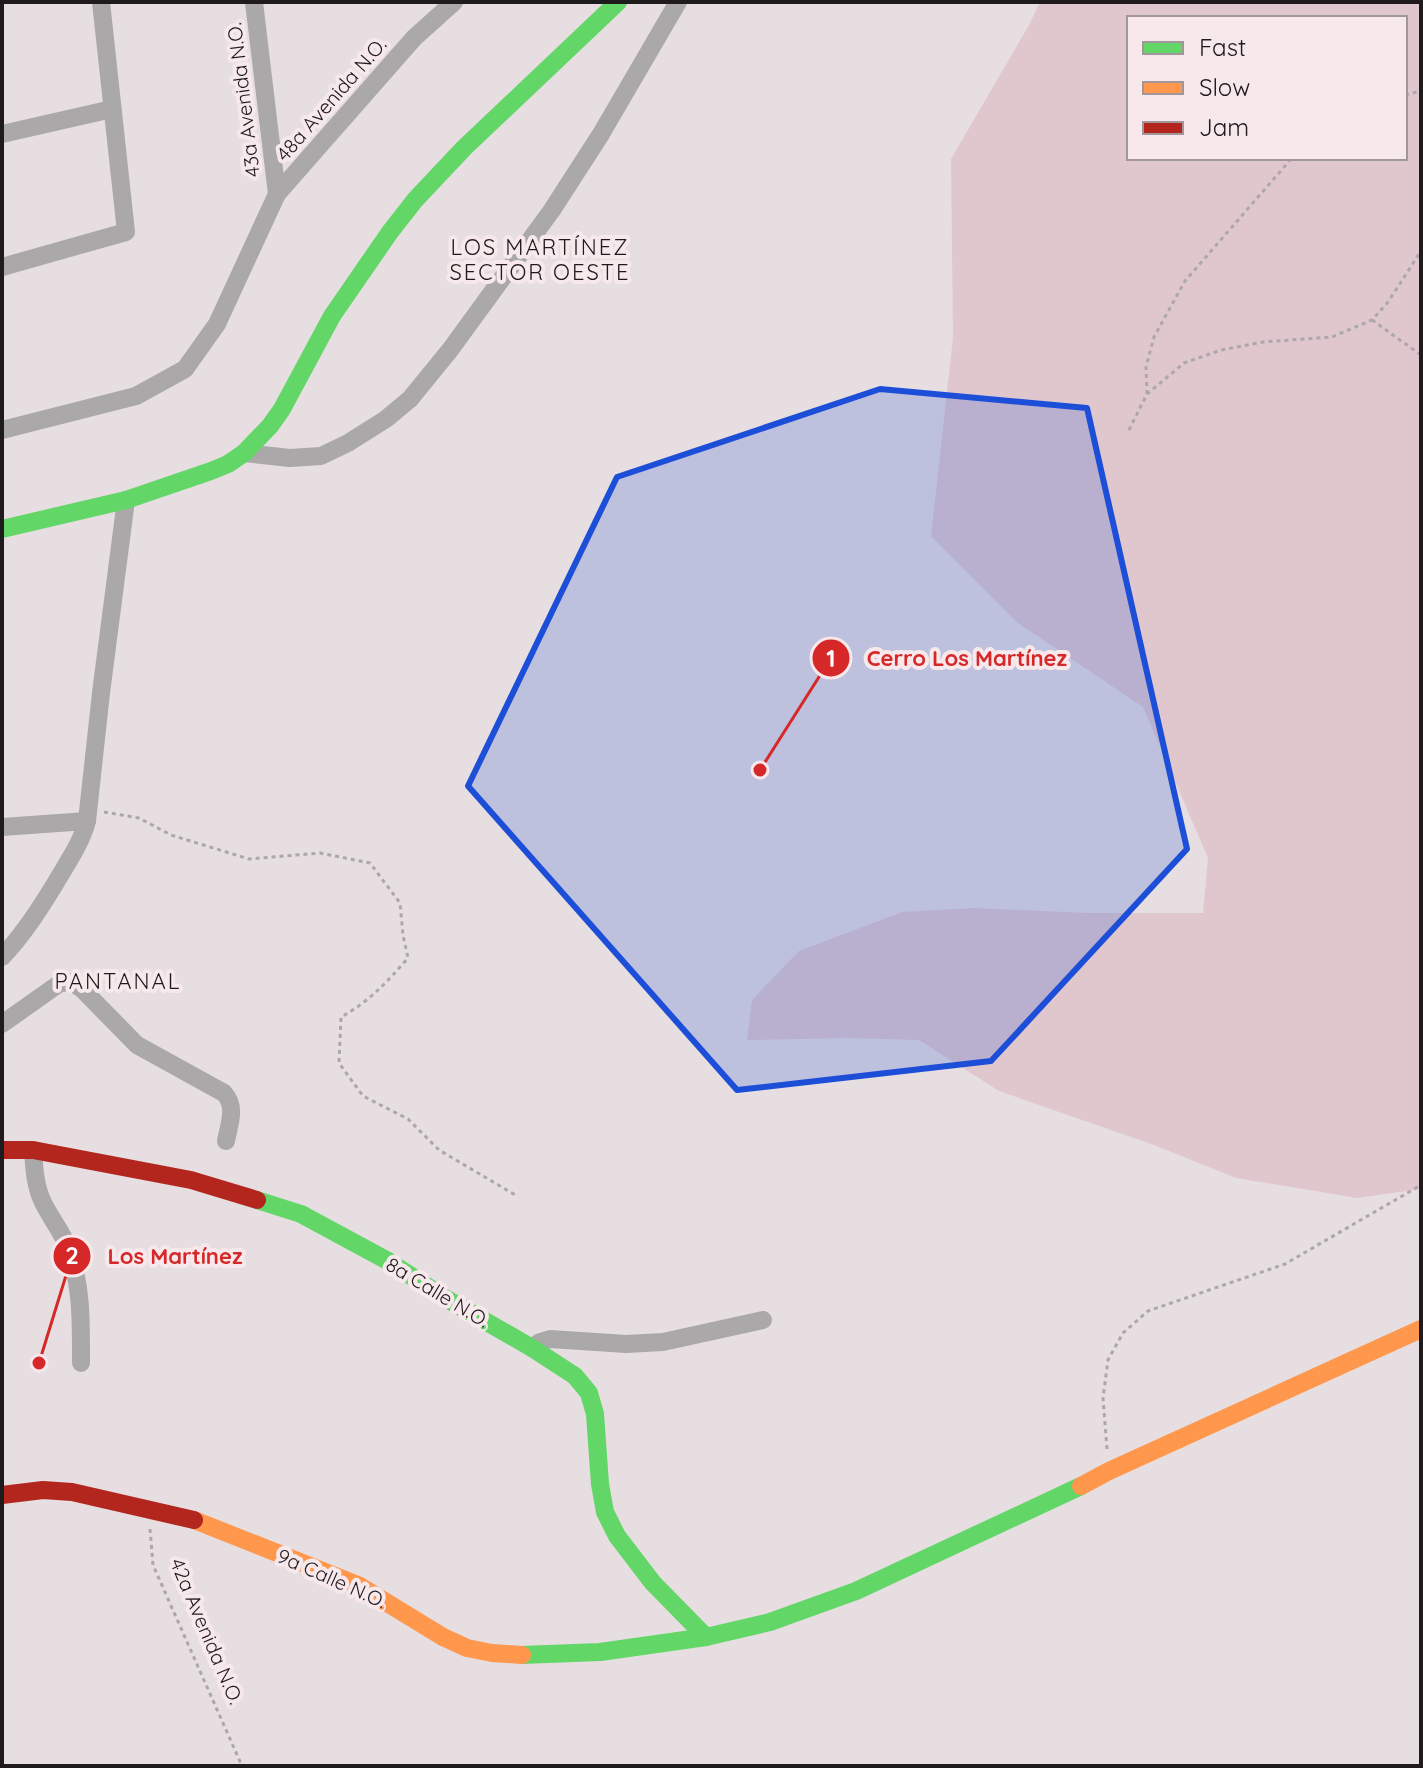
<svg xmlns="http://www.w3.org/2000/svg" width="1423" height="1768" viewBox="0 0 1423 1768" font-family="Quicksand,sans-serif">
<style>
.green{fill:#e0c7ce;fill-rule:evenodd}
.lines{fill:none;stroke-linecap:round;stroke-linejoin:round}
.path{stroke:#aca8aa;stroke-width:3;stroke-dasharray:4 4;stroke-linecap:butt}
.street{stroke:#aba8a9;stroke-width:18}
.fast{stroke:#63d668;stroke-width:18}
.slow{stroke:#ff974d;stroke-width:18}
.jam{stroke:#b3261e;stroke-width:18}
.marked{fill:#1d4ed8;fill-opacity:0.2;stroke:#1d4ed8;stroke-width:6;stroke-linejoin:round}
.labels{text-anchor:middle;dominant-baseline:central;stroke-width:8;stroke-linejoin:round;paint-order:stroke}
.street-label{font-size:20px;fill:#1f1a1c;stroke:#f7e8ec}
.neighbourhood-label{font-size:22px;letter-spacing:2px;fill:#1f1a1c;stroke:#f7e8ec}
.leader{fill:none;stroke:#d62828;stroke-width:3}
.callout-dot{fill:#d62828;stroke:#f7e8ec;stroke-width:3}
.mark-label{font-size:24px;text-anchor:middle;font-weight:bold;fill:#fff}
.callout-label{font-size:22px;text-anchor:middle;font-weight:bold;fill:#d62828;stroke:#f7e8ec;stroke-width:8;stroke-linejoin:round;paint-order:stroke}
</style>
<rect width="100%" height="100%" fill="#e6dee0"/>
<path class="green" d="M1040 2H1421V1189L1357 1198 1236 1178 1154 1145 999 1091 919 1040 846 1038 747 1040 752 1000 799 951 902 912 975 908 1087 913H1203L1208 858 1143 707 1018 623 931 536 953 338 951 159 1029 25ZM1129 18H1405V158H1129Z"/>
<g class="lines">
<g class="path">
<path d="M1405 95 1421 91"/>
<path d="M1372 320 1421 355"/>
<path d="M1147 394 1146 367 1154 337 1185 281 1292 158"/>
<path d="M1129 430 1147 394 1184 363 1221 350 1263 342 1332 337 1372 320 1388 302 1421 251"/>
<path d="M104 812 139 818 171 835 249 859 320 853 370 863 400 903 403 935 408 958C386 983 370 1001 341 1017L339 1063 363 1096 408 1119 439 1150 517 1196"/>
<path d="M1107 1449 1103 1398 1108 1360 1123 1333 1148 1311 1285 1264 1421 1185"/>
<path d="M150 1529 153 1565 242 1766"/>
</g>
<g class="street">
<path d="M254 2 277 194"/>
<path d="M2 134 112 109"/>
<path d="M2 267 126 232 101 2"/>
<path d="M2 430 136 396 185 369 217 324 277 194 414 38 454 2"/>
<path d="M244 453 290 458 321 456 348 443 386 419 410 399 450 350 552 210 601 134 678 2"/>
<path d="M2 827 87 821"/>
<path d="M2 957C23 935 39 910 55 884 67 863 81 844 87 821L101 693 126 500"/>
<path d="M2 1024 60 983 71 982 82 989 137 1045 224 1093C237 1107 229 1124 226 1141"/>
<path d="M33 1150C34 1167 35 1183 41 1198 48 1215 61 1230 68 1247 82 1285 81 1323 81 1363"/>
<path d="M532 1348 540 1342 550 1339 626 1344 663 1342 763 1320"/>
</g>
<g class="fast">
<path d="M2 529 126 500 211 471 228 464 244 453 270 426 282 409 332 316 390 232 415 200 464 148 618 2"/>
<path d="M257 1200 301 1214 388 1261 445 1298 532 1348 575 1376 589 1393 595 1414 600 1484 605 1512 617 1536 653 1583 706 1637"/>
<path d="M522 1655 600 1652 706 1637 770 1622 856 1591 1081 1486"/>
</g>
<g class="slow">
<path d="M1081 1486 1109 1471 1421 1329"/>
<path d="M194 1520 358 1585 443 1637 467 1648 492 1653 522 1655"/>
</g>
<g class="jam">
<path d="M2 1150H33L191 1180 257 1200"/>
<path d="M2 1495 43 1490 72 1492 194 1520"/>
</g>
</g>
<path class="marked" d="M880 389 1087 408 1187 849 991 1061 737 1090 468 786 617 477Z"/>
<g class="labels">
<g class="street-label">
<text transform="translate(331 99) rotate(-49)">48a Avenida N.O.</text>
<text transform="translate(243 100) rotate(-97)">43a Avenida N.O.</text>
<text transform="translate(438 1292) rotate(31)">8a Calle N.O.</text>
<text transform="translate(332 1578) rotate(24)">9a Calle N.O.</text>
<text transform="translate(207 1631) rotate(67)">42a Avenida N.O.</text>
</g>
<g class="neighbourhood-label">
<text x="540" y="247">LOS MARTÍNEZ<tspan x="540" dy="25">SECTOR OESTE</tspan></text>
<text x="118" y="981">PANTANAL</text>
</g>
</g>
<path class="leader" d="M760 770L831 658M39 1363L72 1256"/>
<g class="callout-dot">
<circle cx="760" cy="770" r="8"/>
<circle cx="39" cy="1363" r="8"/>
<circle cx="831" cy="658" r="20"/>
<circle cx="72" cy="1256" r="20"/>
</g>
<g class="mark-label">
<text x="831" y="667">1</text>
<text x="72" y="1264">2</text>
</g>
<g class="callout-label">
<text x="967" y="666">Cerro Los Martínez</text>
<text x="175" y="1264">Los Martínez</text>
</g>
<rect width="1423" height="1768" fill="none" stroke="#1f1a1c" stroke-width="8"/>
<rect x="1127" y="16" width="280" height="144" fill="#f7e8ec" stroke="#a19699" stroke-width="2"/>
<rect x="1143" y="42" width="40" height="12" fill="#63d668" stroke="#a19699" stroke-width="2"/>
<text x="1199" y="56" font-size="24" fill="#1f1a1c">Fast</text>
<rect x="1143" y="82" width="40" height="12" fill="#ff974d" stroke="#a19699" stroke-width="2"/>
<text x="1199" y="96" font-size="24" fill="#1f1a1c">Slow</text>
<rect x="1143" y="122" width="40" height="12" fill="#b3261e" stroke="#a19699" stroke-width="2"/>
<text x="1199" y="136" font-size="24" fill="#1f1a1c">Jam</text>
</svg>
